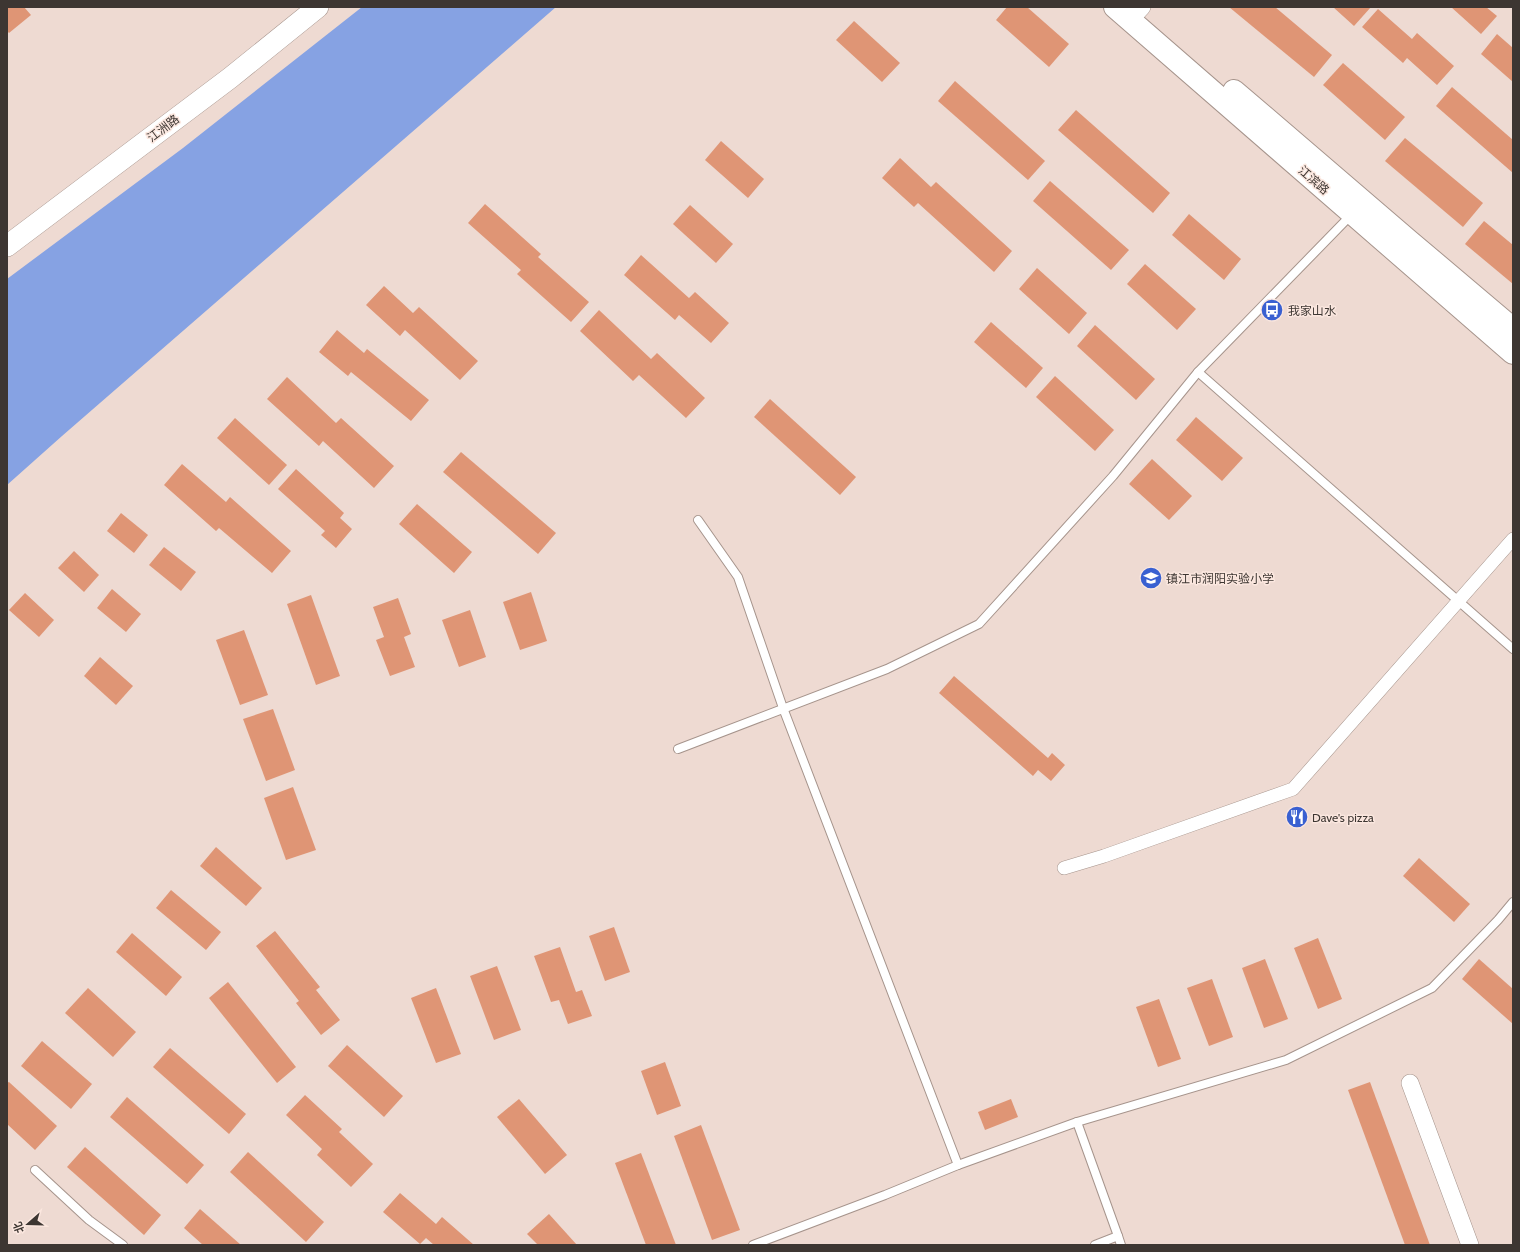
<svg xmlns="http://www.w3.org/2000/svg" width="1520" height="1252" viewBox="0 0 1520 1252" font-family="Cabin,'Noto Sans SC',sans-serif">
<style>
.water{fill:#86a2e3}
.building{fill:#df9575}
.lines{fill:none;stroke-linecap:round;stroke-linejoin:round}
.service-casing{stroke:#a6948c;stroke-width:10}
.pedestrian-casing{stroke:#a6948c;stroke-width:14}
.minor-casing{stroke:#a6948c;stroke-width:18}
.tertiary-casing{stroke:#a6948c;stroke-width:22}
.secondary-casing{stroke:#a6948c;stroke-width:24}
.service{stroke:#fff;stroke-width:8}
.pedestrian{stroke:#fff;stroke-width:13}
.minor{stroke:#fff;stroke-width:17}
.tertiary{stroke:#fff;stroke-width:21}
.secondary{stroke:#fff;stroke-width:22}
.labels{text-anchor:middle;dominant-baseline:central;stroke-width:3;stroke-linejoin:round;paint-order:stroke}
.street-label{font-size:12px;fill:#3d3632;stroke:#fbe7df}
.poi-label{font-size:12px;fill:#3d3632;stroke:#fbe7df;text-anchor:start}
</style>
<rect width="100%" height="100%" fill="#eedad2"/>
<path class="water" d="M362 7H556L62 436 7 485V279L183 148Z"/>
<g class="building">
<path d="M7 7H24L31 15 9 33 7 31Z"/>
<path d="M1007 7H1027L1069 44 1049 67 996 20Z"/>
<path d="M1229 7H1275L1332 55 1314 77Z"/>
<path d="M1333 7H1371L1354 26Z"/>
<path d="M1451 7H1486L1497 16 1481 34Z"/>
<path d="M1378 9 1412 39 1417 33 1454 66 1437 85 1407 58 1403 63 1362 27Z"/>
<path d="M854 21 900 63 882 82 836 40Z"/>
<path d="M1497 34 1513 48V82L1481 54Z"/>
<path d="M1343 63 1405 117 1385 140 1323 85Z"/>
<path d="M955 81 1045 161 1028 180 938 101Z"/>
<path d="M1452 87 1513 140V173L1436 106Z"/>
<path d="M1076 110 1170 193 1153 213 1058 130Z"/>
<path d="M1405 138 1483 203 1463 227 1385 161Z"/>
<path d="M721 141 764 179 748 198 705 160Z"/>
<path d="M900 158 931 187 936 182 1012 251 994 272 918 203 914 207 882 178Z"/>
<path d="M1050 181 1129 250 1111 270 1033 201Z"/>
<path d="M485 204 541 254 538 257 589 302 571 322 517 274 521 270 468 223Z"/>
<path d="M690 205 733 244 716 263 673 224Z"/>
<path d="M1189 214 1241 259 1224 280 1172 235Z"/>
<path d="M1484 221 1513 245V284L1465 244Z"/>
<path d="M641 255 689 298 695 292 729 323 711 343 679 315 675 320 624 275Z"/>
<path d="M1145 264 1196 309 1177 330 1127 284Z"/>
<path d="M1037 268 1087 313 1069 334 1019 289Z"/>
<path d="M384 286 413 313 419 307 478 361 460 380 405 330 400 336 366 305Z"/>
<path d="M599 310 651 359 657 353 705 398 686 418 639 375 633 381 580 331Z"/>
<path d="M991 322 1043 368 1026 388 974 342Z"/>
<path d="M1095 325 1155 379 1136 400 1077 346Z"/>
<path d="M337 330 364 353 367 349 429 400 411 421 351 372 348 376 319 352Z"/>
<path d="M1055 376 1114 430 1095 451 1036 397Z"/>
<path d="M287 377 336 423 341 418 394 466 374 488 323 441 319 446 267 399Z"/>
<path d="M770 399 856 477 840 495 754 417Z"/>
<path d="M1196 417 1243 458 1222 481 1176 440Z"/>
<path d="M235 418 287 465 269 485 217 438Z"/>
<path d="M461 452 556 533 538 554 443 472Z"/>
<path d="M1152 459 1192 496 1169 520 1129 484Z"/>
<path d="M182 464 226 502 230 497 291 551 272 573 219 528 216 531 164 485Z"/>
<path d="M296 469 344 513 340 518 352 529 336 548 321 535 325 531 278 489Z"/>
<path d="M417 504 472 552 454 573 399 524Z"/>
<path d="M121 513 148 535 134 553 107 531Z"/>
<path d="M164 547 196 572 181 591 149 565Z"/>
<path d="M74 551 99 575 84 592 58 568Z"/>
<path d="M112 589 141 614 126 632 97 608Z"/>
<path d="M531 592 547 641 520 650 503 602Z"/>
<path d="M25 593 54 620 39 637 9 610Z"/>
<path d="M311 595 340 676 316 685 287 604Z"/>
<path d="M398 598 411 634 404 637 415 667 390 676 376 640 384 637 373 607Z"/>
<path d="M470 610 486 657 459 667 442 620Z"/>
<path d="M244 630 268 695 240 705 216 640Z"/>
<path d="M100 657 133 686 116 705 84 676Z"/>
<path d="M954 676 1048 758 1052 753 1065 765 1051 781 1038 770 1033 776 939 693Z"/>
<path d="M273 709 295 770 266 781 243 719Z"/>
<path d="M293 787 316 850 286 860 264 798Z"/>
<path d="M216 847 262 888 246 906 200 866Z"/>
<path d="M1419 858 1470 904 1454 922 1403 876Z"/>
<path d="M171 890 221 932 206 950 156 908Z"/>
<path d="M614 927 630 972 605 981 589 936Z"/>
<path d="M275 931 320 987 316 990 340 1020 321 1035 296 1003 299 1001 256 946Z"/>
<path d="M132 933 182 977 166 996 116 952Z"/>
<path d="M1318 938 1342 999 1318 1009 1294 948Z"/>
<path d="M560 947 576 992 582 990 592 1016 568 1024 559 1000 551 1002 534 956Z"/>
<path d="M1265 959 1288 1019 1264 1028 1242 968Z"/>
<path d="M1479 959 1513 989V1024L1462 979Z"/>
<path d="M497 966 521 1030 494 1040 470 976Z"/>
<path d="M1212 979 1233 1037 1209 1046 1187 988Z"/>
<path d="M228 982 296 1067 277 1083 209 998Z"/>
<path d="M88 988 136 1032 113 1057 65 1013Z"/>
<path d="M436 988 461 1054 436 1063 411 998Z"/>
<path d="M1159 999 1181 1059 1158 1067 1136 1007Z"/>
<path d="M42 1041 92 1084 71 1109 21 1066Z"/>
<path d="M347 1045 403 1096 384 1117 328 1066Z"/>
<path d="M170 1048 246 1114 229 1134 153 1067Z"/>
<path d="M665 1062 681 1106 657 1115 641 1071Z"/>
<path d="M9 1082 57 1126 35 1150 7 1124V1083Z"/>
<path d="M1370 1082 1430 1245H1405L1348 1090Z"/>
<path d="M305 1095 342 1129 339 1132 373 1164 351 1187 317 1155 322 1149 286 1115Z"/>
<path d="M127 1097 204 1165 187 1184 110 1117Z"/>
<path d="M519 1099 567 1155 545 1174 497 1117Z"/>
<path d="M1011 1099 1018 1117 985 1130 978 1112Z"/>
<path d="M701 1125 740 1230 712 1240 674 1136Z"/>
<path d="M85 1147 161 1215 144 1235 67 1167Z"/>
<path d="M248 1152 324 1222 306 1242 230 1172Z"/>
<path d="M641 1153 676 1245H646L615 1163Z"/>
<path d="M400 1193 436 1224 442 1217 474 1245H434L426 1238 420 1244 383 1212Z"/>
<path d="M200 1209 241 1245H203L184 1228Z"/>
<path d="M549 1214 577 1245H538L527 1234Z"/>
</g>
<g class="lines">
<g class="service-casing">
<g id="service">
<path d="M1198 372 1513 649"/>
<path d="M698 520 738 577 783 708 958 1165"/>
<path d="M678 749 887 669 979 624 1113 476 1198 372 1352 214"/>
<path d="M1077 1122 1118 1236 1095 1245"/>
<path d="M35 1170 89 1220 123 1245"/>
<path d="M1118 1236 1121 1245"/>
<path d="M753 1245 885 1195 958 1165 1077 1122 1286 1060 1432 988 1498 920 1513 902"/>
</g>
</g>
<g class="pedestrian-casing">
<path id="pedestrian" d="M1064 868 1104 856 1293 789 1513 539"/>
</g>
<g class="minor-casing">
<g id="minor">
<path d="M1130 20 1142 7"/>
<path d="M1410 1083 1470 1245"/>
</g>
</g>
<g class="tertiary-casing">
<path id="tertiary" d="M7 246 230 78 318 7"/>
</g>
<g class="secondary-casing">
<g id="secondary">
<path d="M1115 7 1513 353"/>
<path d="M1234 91 1409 241 1513 329"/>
</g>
</g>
<use href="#service" class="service"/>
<use href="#pedestrian" class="pedestrian"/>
<use href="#minor" class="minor"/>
<use href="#tertiary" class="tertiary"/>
<use href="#secondary" class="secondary"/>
</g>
<defs>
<g id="bus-disc" transform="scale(1.15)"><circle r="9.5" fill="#3960d1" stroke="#fbe7df"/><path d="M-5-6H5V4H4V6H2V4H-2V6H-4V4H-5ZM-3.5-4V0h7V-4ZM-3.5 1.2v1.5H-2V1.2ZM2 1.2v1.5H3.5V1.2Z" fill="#fff"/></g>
<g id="school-disc" transform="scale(1.15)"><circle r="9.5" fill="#3960d1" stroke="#fbe7df"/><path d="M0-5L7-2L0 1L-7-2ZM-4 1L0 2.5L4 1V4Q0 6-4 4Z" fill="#fff"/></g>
<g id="restaurant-disc" transform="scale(1.15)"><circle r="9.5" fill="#3960d1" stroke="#fbe7df"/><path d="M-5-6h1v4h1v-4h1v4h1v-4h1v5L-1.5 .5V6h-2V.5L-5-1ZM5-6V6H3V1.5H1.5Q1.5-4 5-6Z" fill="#fff"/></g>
</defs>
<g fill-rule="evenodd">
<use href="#bus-disc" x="1272" y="310"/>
<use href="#school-disc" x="1151" y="578"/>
<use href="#restaurant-disc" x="1297" y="817"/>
</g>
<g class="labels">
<g class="street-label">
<text transform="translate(163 128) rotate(-37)">江洲路</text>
<text transform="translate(1314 180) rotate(41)">江滨路</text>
</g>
<g class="poi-label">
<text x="1288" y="310">我家山水</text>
<text x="1166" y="578">镇江市润阳实验小学</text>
<text x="1312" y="817">Dave's pizza</text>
</g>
</g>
<rect width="1520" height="1252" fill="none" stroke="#3d3632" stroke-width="16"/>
<g transform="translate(28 1224) rotate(250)" stroke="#fbe7df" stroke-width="3" paint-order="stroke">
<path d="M0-3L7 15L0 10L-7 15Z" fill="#3d3632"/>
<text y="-6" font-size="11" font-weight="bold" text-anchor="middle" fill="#3d3632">北</text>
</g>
</svg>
